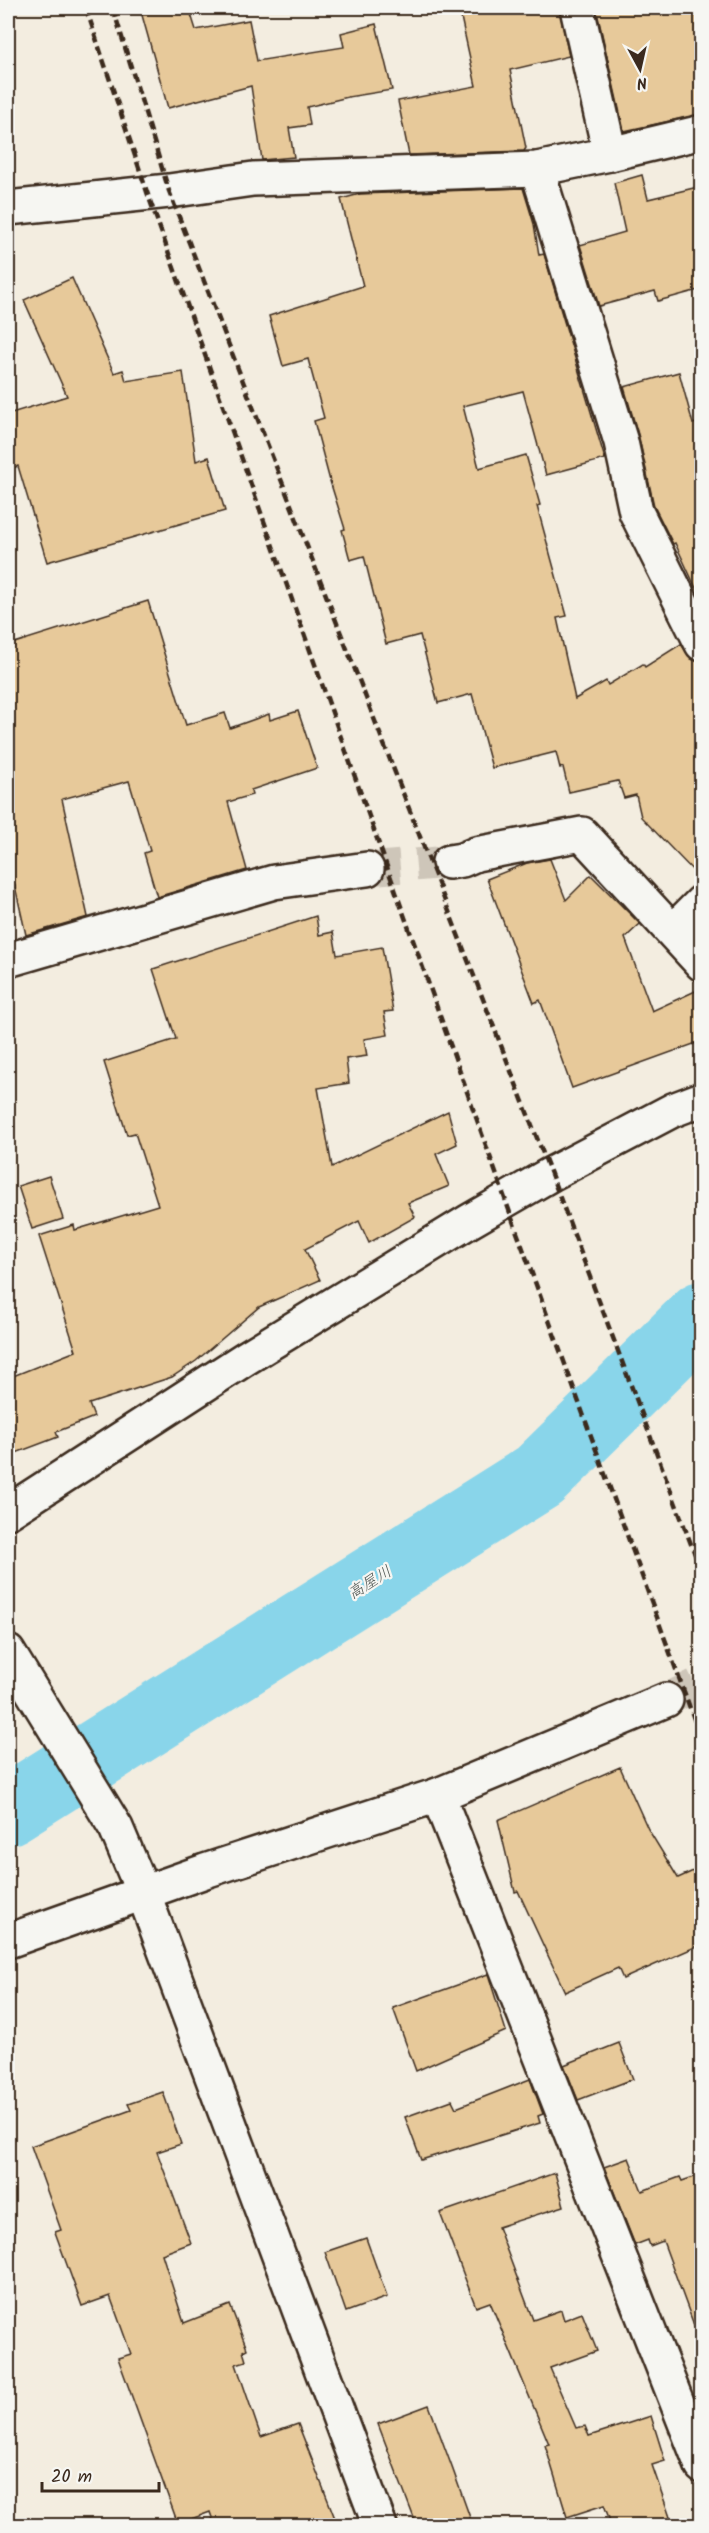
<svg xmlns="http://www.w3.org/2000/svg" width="709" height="2533" viewBox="0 0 709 2533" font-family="Kalam,'Klee One',sans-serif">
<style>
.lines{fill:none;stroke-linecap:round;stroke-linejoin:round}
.river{stroke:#89d5ea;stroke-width:70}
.building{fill:#e7c99a;stroke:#3b2a1e;stroke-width:1.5}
.minor-tunnel{stroke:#cec6b9;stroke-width:33;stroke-dasharray:33 16;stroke-linecap:butt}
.tertiary-tunnel{stroke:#cec6b9;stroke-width:33;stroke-dasharray:33 16;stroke-linecap:butt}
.minor-casing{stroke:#3b2a1e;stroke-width:38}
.tertiary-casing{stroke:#3b2a1e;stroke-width:38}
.minor{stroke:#f6f6f2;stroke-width:33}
.tertiary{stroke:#f6f6f2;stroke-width:33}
.rail{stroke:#3b2a1e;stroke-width:4.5;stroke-dasharray:9 4.5;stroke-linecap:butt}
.labels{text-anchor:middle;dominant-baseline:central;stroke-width:4.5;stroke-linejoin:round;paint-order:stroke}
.water-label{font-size:16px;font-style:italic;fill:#4e5551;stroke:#f6f6f2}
</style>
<rect width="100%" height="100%" fill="#f3ede0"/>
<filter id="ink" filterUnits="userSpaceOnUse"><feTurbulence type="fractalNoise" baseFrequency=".0167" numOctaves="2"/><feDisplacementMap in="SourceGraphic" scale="12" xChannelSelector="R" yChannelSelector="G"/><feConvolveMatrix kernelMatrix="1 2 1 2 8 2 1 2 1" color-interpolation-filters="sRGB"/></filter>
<g filter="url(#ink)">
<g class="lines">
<path class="river" d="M8 1810 539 1476 702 1316"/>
</g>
<g class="building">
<path d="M140 8H189L196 30 249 20 257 61 344 47 341 33 376 24 392 90 348 97 307 107 310 125 289 128 294 157 262 160 251 86 168 108Z"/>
<path d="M459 8H559L569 56 510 70 526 148 524 151 409 155 398 101 476 86Z"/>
<path d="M596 8H702V114L624 131Z"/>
<path d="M642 175 648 199 702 186V289L658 301 655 291 599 306 580 245 625 232 614 183Z"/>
<path d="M523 188 534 224 539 255 544 254 605 459 546 475 523 391 463 406 479 468 526 455 540 505 537 506 567 616 557 618 575 699 606 681 608 685 643 664 645 667 681 644 691 659 702 663V880L641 817 636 795 624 798 618 781 569 792 563 767 560 768 556 752 492 768 472 694 438 703 420 635 386 644 364 556 350 560 342 530 345 529 330 481 314 421 324 418 308 359 283 366 269 316 363 286 341 199 360 194Z"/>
<path d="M72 278 114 373 123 370 126 381 183 372 196 461 209 457 225 511 47 562 18 466 8 470V414L67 396 24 300Z"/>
<path d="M679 372 693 424 702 421V601L675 543 673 544 654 506 639 438 624 387Z"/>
<path d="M148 601 186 725 225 713 230 728 269 714 270 720 298 711 317 768 251 790 252 795 228 802 247 870 157 897 144 853 150 851 129 781 62 799 88 917 26 935 8 855V645Z"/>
<path d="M550 859 566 900 591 875 640 924 625 938 652 1011 702 988V1041L572 1088 540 1000 534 1003 487 879 527 863Z"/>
<path d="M316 916 319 935 333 932 337 955 382 947 393 1011 384 1012 388 1035 364 1039 367 1056 346 1059 349 1083 318 1088 332 1167 448 1111 457 1144 436 1154 449 1186 408 1203 415 1217 369 1243 359 1221 305 1249 320 1280 259 1307 196 1361 172 1377 89 1404 94 1417 56 1432 58 1437 8 1456V1378L76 1351 39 1236 74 1225 75 1230 158 1205 135 1133 127 1135 104 1062 176 1039 153 969Z"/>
<path d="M49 1176 63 1219 32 1229 18 1186Z"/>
<path d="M620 1767 648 1829 678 1878 702 1867V1944L623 1979 618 1968 565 1992 518 1891 515 1892 498 1820Z"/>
<path d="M488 1974 506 2031 416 2071 393 2008Z"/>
<path d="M619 2043 633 2079 578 2100 564 2065Z"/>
<path d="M530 2079 543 2114 538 2116 540 2123 421 2160 405 2117 452 2100 456 2108Z"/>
<path d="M163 2092 181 2144 157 2152 191 2243 162 2254 184 2323 230 2305 247 2349 243 2351 246 2361 236 2364 261 2437 298 2424 338 2526H215L210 2512 178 2524 118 2358 131 2354 110 2296 82 2306 55 2232 61 2230 31 2146 131 2110 128 2104Z"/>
<path d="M629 2158 642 2191 680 2177 682 2181 702 2174V2336H698L663 2241 650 2246 648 2240 635 2245 604 2167Z"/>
<path d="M555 2173 564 2206 498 2227 533 2320 561 2310 564 2320 582 2313 597 2351 550 2368 576 2428 585 2426 589 2436 651 2416 665 2461 652 2465 673 2526H612L604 2505 567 2517 545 2445 549 2444 490 2302 476 2307 440 2213Z"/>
<path d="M366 2238 387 2297 346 2312 325 2252Z"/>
<path d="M429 2405 453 2470 473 2526H417L378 2424Z"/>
</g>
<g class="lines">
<path class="minor-tunnel" d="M367 869 449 862"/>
<path class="tertiary-tunnel" d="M666 1700 702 1682"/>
<g class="minor-casing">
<g id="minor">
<path d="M577 8 610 154"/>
<path d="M537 169 621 442 636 512 702 644"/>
<path d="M8 208 169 191 253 179 537 169 610 154 702 132"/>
<path d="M449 862 462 860 476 854 582 834 702 964"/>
<path d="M673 931 702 902"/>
<path d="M8 960 274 882 367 869"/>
<path d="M8 1512 246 1358 468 1222 551 1174 673 1110 702 1099"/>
<path d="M438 1795 702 2466"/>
</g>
</g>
<g class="tertiary-casing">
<g id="tertiary">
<path d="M8 1652 116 1828 143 1892 380 2526"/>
<path d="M8 1941 205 1871 438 1795 666 1700"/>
</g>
</g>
<use href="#minor" class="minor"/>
<use href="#tertiary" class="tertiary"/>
<g class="rail">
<path d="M86 8 147 192 514 1224 702 1741"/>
<path d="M113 8 169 191 551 1174 702 1573"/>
</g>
</g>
</g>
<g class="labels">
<g class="water-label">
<text transform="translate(370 1583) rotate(-32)">高屋川</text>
</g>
</g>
<rect width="709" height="2533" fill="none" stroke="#f6f6f2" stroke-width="30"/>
<rect x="15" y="15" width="679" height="2503" fill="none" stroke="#3b2a1e" stroke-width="2" filter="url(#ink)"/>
<g transform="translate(640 69) rotate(172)" stroke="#f6f6f2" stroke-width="4.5" paint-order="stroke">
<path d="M0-4.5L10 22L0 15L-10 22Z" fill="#3b2a1e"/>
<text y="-9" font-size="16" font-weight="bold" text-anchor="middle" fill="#3b2a1e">N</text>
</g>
<path d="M42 2482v9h117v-9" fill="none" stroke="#3b2a1e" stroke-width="3"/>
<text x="51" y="2482" font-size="18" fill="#3b2a1e" stroke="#f6f6f2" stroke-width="4.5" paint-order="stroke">20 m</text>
</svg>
